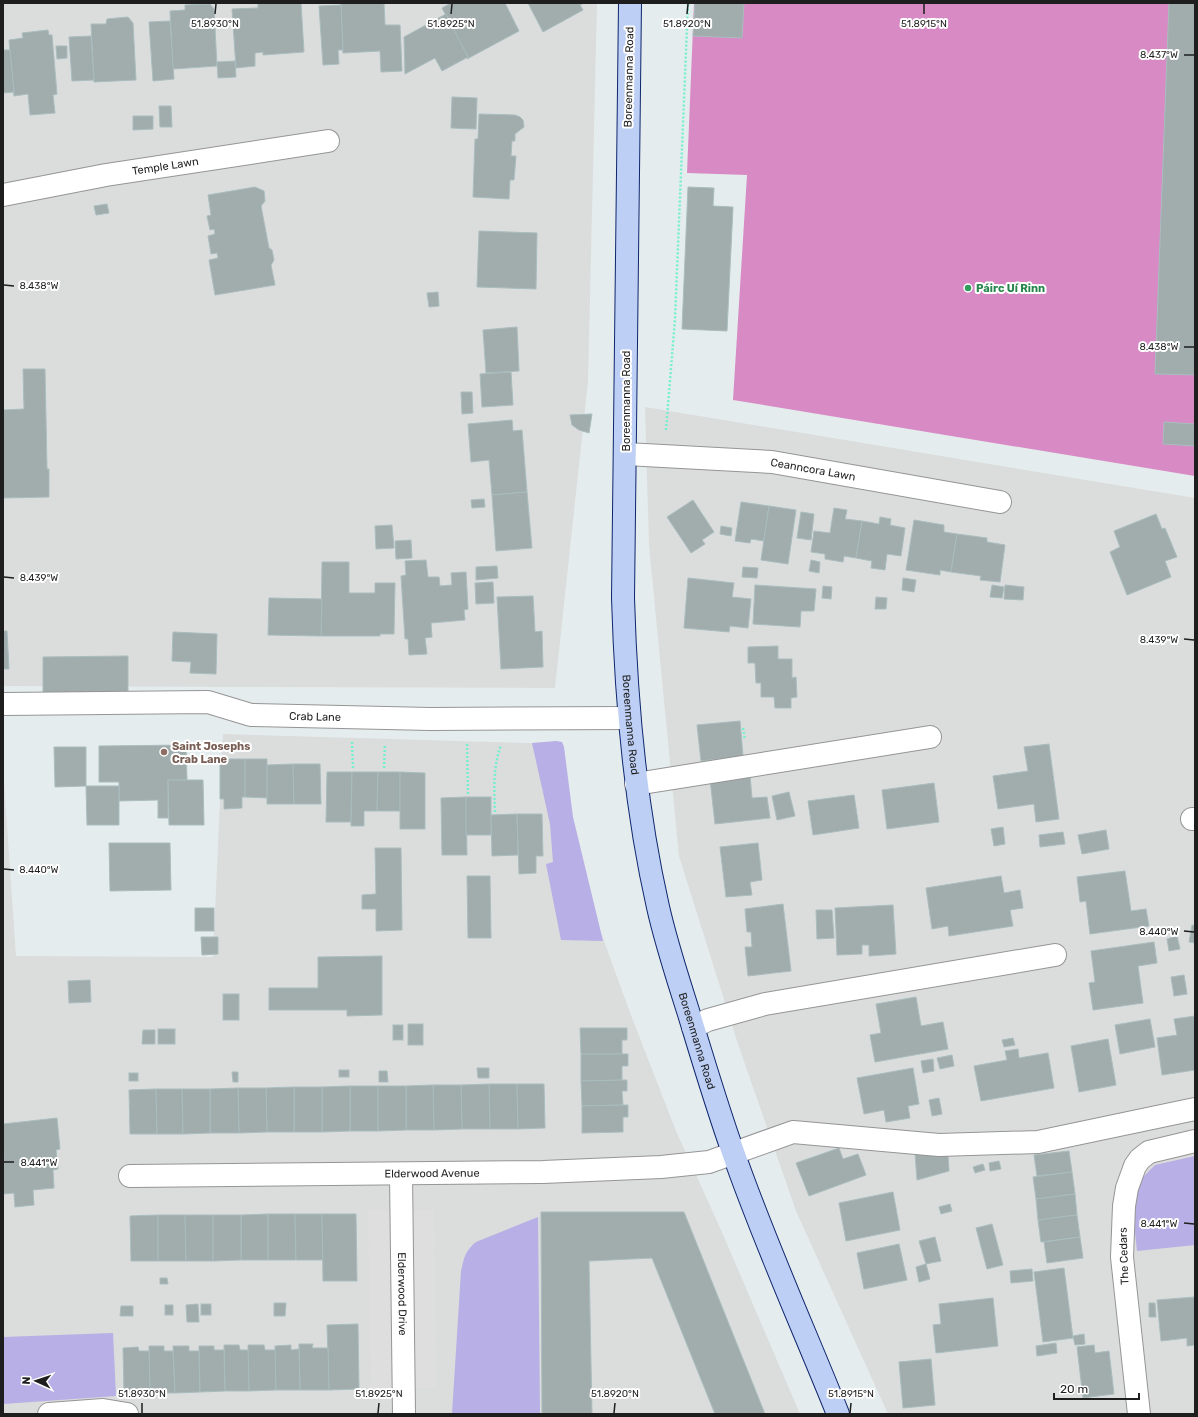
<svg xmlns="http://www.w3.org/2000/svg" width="1198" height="1417" viewBox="0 0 1198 1417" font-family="Rubik,sans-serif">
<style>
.residential{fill:#dbdcdc}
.grass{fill:#b7afe5}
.pitch{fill:#d78ac4}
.parking{fill:#dedede}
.building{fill:#a1acad;stroke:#a9bdbf}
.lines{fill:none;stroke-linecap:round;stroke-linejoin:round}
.street-casing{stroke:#959595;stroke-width:24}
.secondary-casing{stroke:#0e266d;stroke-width:24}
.path{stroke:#76efcf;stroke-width:2.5;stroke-dasharray:2 2;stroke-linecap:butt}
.street{stroke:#fff;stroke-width:22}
.secondary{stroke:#bdcff4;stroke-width:22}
.ticks{fill:none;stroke:#1e1e1e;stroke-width:1.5}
.leisure-dot{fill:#2e9e5b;stroke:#fff;stroke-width:1.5}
.education-dot{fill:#8d6e63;stroke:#fff;stroke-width:1.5}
.labels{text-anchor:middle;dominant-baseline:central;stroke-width:4;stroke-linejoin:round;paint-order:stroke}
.street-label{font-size:11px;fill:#1e1e1e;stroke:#fff}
.leisure-label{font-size:11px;font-weight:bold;fill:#27864d;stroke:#fff;text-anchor:start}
.education-label{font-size:11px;font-weight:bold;fill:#785e54;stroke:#fff;text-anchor:start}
.ticks-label{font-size:10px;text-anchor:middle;fill:#1e1e1e;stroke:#fff;stroke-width:4;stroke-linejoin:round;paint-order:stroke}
</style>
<rect width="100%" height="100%" fill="#e5ecee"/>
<g class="residential">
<path d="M3 3H597L588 381 555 688 3 686Z"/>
<path d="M645 407 1195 498V1414H888L796 1211 738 1044 679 856 649 545Z"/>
<path d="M223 734 563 744 572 816 600 930 632 1018 676 1131 721 1230 800 1414H3V767L16 956 213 957Z"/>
</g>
<g class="grass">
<path d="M556 741 562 742 564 747 573 817 603 941 561 940 546 864 553 862 550 824 532 743Z"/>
<path d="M1195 1156V1245L1137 1251 1135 1232V1215L1136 1198 1141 1179 1155 1165Z"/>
<path d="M538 1217 540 1414H452L461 1271C464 1258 465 1251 476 1242Z"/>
<path d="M113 1333 116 1396 3 1404V1337Z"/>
</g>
<path class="pitch" d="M694 3H1195V476L733 400 747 175 687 173Z"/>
<path class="parking" d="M368 1210 434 1211 436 1388H371Z"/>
<g class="building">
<path d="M258 3H301L304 52 263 55V52L255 53V66L236 68 232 9 258 8Z"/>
<path d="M341 3H384L385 25H400L402 71 381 72 380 51 343 53Z"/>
<path d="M451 3H505L519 31 467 59 468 57 442 8Z"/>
<path d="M528 3H584L580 5 583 10 543 32Z"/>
<path d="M695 3H744L742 38 693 36Z"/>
<path d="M1169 3H1195V375L1155 374Z"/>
<path d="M210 4 214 9 217 66 173 69 170 11 185 10V5Z"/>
<path d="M341 5 343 50H338L339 64 323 65 319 6Z"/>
<path d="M446 14 468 57 442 71 435 58 405 74 404 37Z"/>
<path d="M128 17 133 23 136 80 94 82 91 24H106L107 19Z"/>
<path d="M170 21 174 79 153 81 149 22Z"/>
<path d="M48 30 49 35H52L57 94 53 95 55 113 30 115 28 94 14 96 9 40 23 38 22 33Z"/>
<path d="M91 36 94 80 72 81 69 37Z"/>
<path d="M56 46H67V58L57 59Z"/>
<path d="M3 50H10L14 92 3 93Z"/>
<path d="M235 61 236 77 218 78 217 62Z"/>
<path d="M452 97 477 98 476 129 451 128Z"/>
<path d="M159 106H171L172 127H160Z"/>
<path d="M479 114 515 115 520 117 523 120 524 127 515 134V141H512L511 156H516L514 180H510L509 199 473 197 475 139H478Z"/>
<path d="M133 116H153V129L133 130Z"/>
<path d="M255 187 264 191 265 201 261 206 269 248 272 250 274 260 271 265 275 285 215 295 209 260 218 258 217 253 211 254 208 236 215 234 214 229 210 230 207 216 211 215 208 195Z"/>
<path d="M688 187 714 188 713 206 733 207 727 331 682 329Z"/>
<path d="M107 204 109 213 96 215 94 206Z"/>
<path d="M479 231 537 233 536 289 477 287Z"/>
<path d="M438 292 439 306 429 307 427 293Z"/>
<path d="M517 327 519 371 486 373 483 330Z"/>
<path d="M23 369H45L47 469H49V497L3 498V410L24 409Z"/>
<path d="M511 372 513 405 482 407 480 374Z"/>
<path d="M461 392H472L473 413 462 414Z"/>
<path d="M592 414 589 433 579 430 572 425 570 415Z"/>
<path d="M512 420 513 431 522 430 527 492 492 495 489 460 471 462 468 424Z"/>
<path d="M1164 422 1195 424V446L1163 444Z"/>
<path d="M527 492 532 548 496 551 492 495Z"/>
<path d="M484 499 485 507 472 508 471 500Z"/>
<path d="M693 500 714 532 702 540 705 544 691 553 667 517Z"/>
<path d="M741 502 769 506 764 541 751 539 750 543 735 541Z"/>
<path d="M769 506 796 510 788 564 761 560Z"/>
<path d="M834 508 847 510 845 519 862 521 856 558 844 556 843 562 825 559V554L811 552 814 531 830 533Z"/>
<path d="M801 512 814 514 811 540 797 538Z"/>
<path d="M1156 514 1162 529 1165 528 1177 557 1165 561 1171 577 1127 595 1110 552 1120 547 1114 531Z"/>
<path d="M880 517 891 519 890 525 905 528 901 556 887 554 885 570 871 568 872 561 856 558 862 521 879 524Z"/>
<path d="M914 520 944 525V532L957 534 951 572 940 570V575L906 570Z"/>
<path d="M392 525 394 548 376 549 375 526Z"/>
<path d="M721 526 732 528 731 536 720 534Z"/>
<path d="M957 534 987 538V542L1005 545 1000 582 980 580 981 576 951 572Z"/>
<path d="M411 540 412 558 396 559 395 541Z"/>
<path d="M426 560 428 577H439L440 586 452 585 451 573 466 572 468 609 464 610 465 620 431 623 432 637 425 638 427 654 409 655 408 639H405L401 576 406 575 405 561Z"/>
<path d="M811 560 820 562 819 573 809 571Z"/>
<path d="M322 562H349V593H375V583H395L394 634H380V636H321Z"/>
<path d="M497 566 498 578 476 580V567Z"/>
<path d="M743 567 758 568 757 578 742 577Z"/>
<path d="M688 578 734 583 732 597 751 599 748 628 730 626 729 632 684 628Z"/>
<path d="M903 578 916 580 914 592 902 590Z"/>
<path d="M493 582 494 603 476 604 475 583Z"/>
<path d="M755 585 816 589 814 611H801L800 627 753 624Z"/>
<path d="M992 585 1004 587 1002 598 990 597Z"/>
<path d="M1005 585 1024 587 1023 600 1004 599Z"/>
<path d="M823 586 832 587 831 599 822 598Z"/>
<path d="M533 596 535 632 542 631 543 667 501 669 497 597Z"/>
<path d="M876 597 887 598 886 609H875Z"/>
<path d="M269 598 322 599 321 636 268 635Z"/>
<path d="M3 631H7L9 669H3Z"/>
<path d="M173 632 217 634 216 674 190 673 191 662 172 661Z"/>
<path d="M778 646V659H792V678L796 677 797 697 791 698V708H775L774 697H761V683H756L755 663H748V647Z"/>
<path d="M128 656V695L43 697V657Z"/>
<path d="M740 721 743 756 701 761 697 725Z"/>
<path d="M1049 744 1059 819 1036 822 1034 804 998 809 993 776 1028 771 1024 747Z"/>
<path d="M186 745 187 780H168V818H158V800L119 801V782H99V746Z"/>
<path d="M54 747H86V786L55 787Z"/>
<path d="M220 759H245V797H242V808L224 809V799H220Z"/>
<path d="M245 759H267V798L245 797Z"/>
<path d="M293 764 294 804H267V765Z"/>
<path d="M293 764H320L321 804H294Z"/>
<path d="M327 772H352L351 822H326Z"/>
<path d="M352 772H378L377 811H364V826H351Z"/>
<path d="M378 772H400V811H377Z"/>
<path d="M400 772 425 773V829H400Z"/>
<path d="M750 775 752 798 767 797 770 818 715 824 710 779Z"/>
<path d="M168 780H203L204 825H169Z"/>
<path d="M934 783 939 822 887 829 882 790Z"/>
<path d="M86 786H119V825H87Z"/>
<path d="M789 792 795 816 777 820 772 796Z"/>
<path d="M854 795 859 828 813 835 808 801Z"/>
<path d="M466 797 467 855H442L441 798Z"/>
<rect x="466" y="797" width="25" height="38"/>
<path d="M517 814 518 855 492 856 491 815Z"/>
<path d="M517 814H542L543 856H536V873L519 874Z"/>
<path d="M1003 827 1005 844 994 846 991 829Z"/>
<path d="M1106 830 1109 849 1082 854 1078 835Z"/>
<path d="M1063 832 1065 844 1040 847 1039 835Z"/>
<path d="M109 843H170L171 890 110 891Z"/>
<path d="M758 843 762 880 750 882 752 895 726 897 720 847Z"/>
<path d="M375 848H401L402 930 376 931V909H362V895L376 894Z"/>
<path d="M1125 871 1131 911 1146 909 1149 926 1090 934 1086 901 1080 902 1077 877Z"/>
<path d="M467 876H490L491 938H468Z"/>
<path d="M1001 876 1004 893 1020 890 1023 908 1010 910 1013 926 949 936 948 926 932 929 926 888Z"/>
<path d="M783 904 791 971 748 976 745 947H752L751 932H747L745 909Z"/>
<path d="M893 905 896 954 869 956V945H862V954L837 955 835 908Z"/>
<rect x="195" y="908" width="19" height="23"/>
<path d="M816 910H832L834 938 817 939Z"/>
<path d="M1192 925 1195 926V943L1189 942Z"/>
<path d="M1177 936 1180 949 1169 951 1167 939Z"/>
<path d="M201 937H218V954L202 955Z"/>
<path d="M1154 942 1157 963 1138 966 1143 1003 1093 1010 1089 983 1095 982 1091 951Z"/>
<path d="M382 956V1015L347 1016V1010H269V988H318V957Z"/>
<path d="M1184 975 1187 994 1174 996 1171 977Z"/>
<path d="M90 980 91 1002 69 1003 68 981Z"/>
<rect x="223" y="994" width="16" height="26"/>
<path d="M916 997 921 1026 943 1022 948 1049 875 1062 870 1035 881 1033 876 1004Z"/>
<path d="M1195 1016V1070L1162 1075 1157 1038 1177 1035 1174 1019Z"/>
<path d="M1150 1019 1155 1047 1120 1054 1115 1025Z"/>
<rect x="408" y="1024" width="15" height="21"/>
<rect x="393" y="1025" width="10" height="15"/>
<path d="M580 1028H627V1040H622V1054H581Z"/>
<rect x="158" y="1029" width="17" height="15"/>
<path d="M143 1030H155V1044H142Z"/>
<path d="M1013 1038 1015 1045 1004 1047 1002 1040Z"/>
<path d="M1108 1039 1116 1085 1079 1092 1071 1046Z"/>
<path d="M1018 1049 1019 1058 1048 1053 1054 1088 981 1101 974 1066 1007 1060 1005 1051Z"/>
<path d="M581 1054H628V1066H622V1080L581 1081Z"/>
<path d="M952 1055 954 1066 940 1069 937 1058Z"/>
<path d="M933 1059 934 1071 923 1073 921 1061Z"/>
<path d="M477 1068H489V1078H478Z"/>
<path d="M913 1068 919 1104 908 1106 910 1118 886 1122 884 1110 864 1114 857 1078Z"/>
<rect x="339" y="1070" width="10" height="7"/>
<path d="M379 1071H387L388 1082H379Z"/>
<path d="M232 1072H238V1082H233Z"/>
<rect x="129" y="1073" width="9" height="8"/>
<path d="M622 1080H627V1091H622L623 1105 582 1106 581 1081Z"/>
<path d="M489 1084H517L518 1129H490Z"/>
<path d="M489 1084 490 1129H462L461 1085Z"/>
<path d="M517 1084H544L545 1128 518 1129Z"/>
<path d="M433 1085H461L462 1129 434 1130Z"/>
<path d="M433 1085 434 1130H406V1086Z"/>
<rect x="350" y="1086" width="28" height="45"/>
<path d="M350 1086V1131L322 1132V1087Z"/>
<path d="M378 1086H406V1130L378 1131Z"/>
<rect x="294" y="1087" width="28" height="45"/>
<path d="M294 1087V1132H267L266 1088Z"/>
<path d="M238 1088H266L267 1132 239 1133Z"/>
<path d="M238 1088 239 1133H210V1089Z"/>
<path d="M156 1089 157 1134H130L129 1090Z"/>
<path d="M156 1089H182L183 1134H157Z"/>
<path d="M182 1089H210V1133L183 1134Z"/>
<path d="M939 1098 942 1114 932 1116 929 1100Z"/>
<path d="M623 1105H628V1117H623V1132L582 1133V1106Z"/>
<path d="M57 1118 60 1149 56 1150 58 1169 53 1170 54 1188 33 1190 34 1205 15 1207 14 1193 3 1194V1165H4L3 1124Z"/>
<path d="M839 1148 843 1159 858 1154 866 1175 809 1196 796 1163Z"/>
<path d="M1069 1151 1072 1172 1037 1176 1034 1155Z"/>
<path d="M915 1153 948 1154 949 1171 917 1180Z"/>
<path d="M999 1161 1001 1169 990 1171 989 1163Z"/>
<path d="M983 1164 985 1170 975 1173 973 1167Z"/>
<path d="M1072 1172 1075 1194 1036 1199 1033 1177Z"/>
<path d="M893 1192 900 1230 846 1241 839 1203Z"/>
<path d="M1075 1194 1077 1215 1038 1220 1036 1199Z"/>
<path d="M950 1204 952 1211 941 1214 939 1207Z"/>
<path d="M541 1212H684L765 1414H715L652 1258 589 1261 592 1414H542Z"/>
<path d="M268 1214V1260H241V1215Z"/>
<path d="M268 1214H295L296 1260H268Z"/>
<path d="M295 1214H322L323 1260H296Z"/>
<path d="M322 1214H356L357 1281H323Z"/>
<path d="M158 1215V1261H131L130 1216Z"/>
<path d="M158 1215H185L186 1261H158Z"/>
<path d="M185 1215H213V1261H186Z"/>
<path d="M213 1215H241V1260L213 1261Z"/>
<path d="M1077 1215 1080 1237 1041 1242 1038 1220Z"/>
<path d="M992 1224 1003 1265 987 1269 976 1228Z"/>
<path d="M935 1237 941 1261 926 1264 919 1241Z"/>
<path d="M1080 1237 1083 1258 1047 1263 1044 1242Z"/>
<path d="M899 1244 907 1280 864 1289 857 1253Z"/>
<path d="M926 1264 930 1279 919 1282 916 1267Z"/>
<path d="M1064 1268 1073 1338 1043 1342 1034 1272Z"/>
<path d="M1032 1269 1033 1281 1011 1283 1010 1271Z"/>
<path d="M160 1278H167L168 1284H160Z"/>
<path d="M1195 1297V1345L1187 1346V1338L1161 1341 1157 1300Z"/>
<path d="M993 1298 998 1346 936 1353 933 1325 941 1324 939 1304Z"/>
<path d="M274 1303H286L285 1316H274Z"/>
<path d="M1149 1303H1155L1156 1317H1149Z"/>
<path d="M198 1304 199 1322H187L186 1305Z"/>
<rect x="201" y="1304" width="10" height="11"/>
<rect x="165" y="1305" width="8" height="10"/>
<path d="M121 1306H133V1316H120Z"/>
<path d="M358 1324 359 1389 329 1390 327 1325Z"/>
<path d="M1084 1334 1085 1344 1075 1345 1073 1336Z"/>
<path d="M1056 1343 1057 1353 1037 1356 1036 1346Z"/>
<path d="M299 1344H313L312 1348H328L329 1390H300Z"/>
<path d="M224 1345H239L240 1350H249V1391H225Z"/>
<path d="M248 1345H264L265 1350H276V1390L249 1391Z"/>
<path d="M291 1345V1350L299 1349 300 1390H276L275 1346Z"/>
<path d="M1094 1345 1095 1353 1109 1351 1114 1394 1083 1398 1077 1347Z"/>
<path d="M149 1346H164V1351H173L175 1393H150Z"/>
<path d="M173 1346H189V1351H199L200 1392 175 1393Z"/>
<path d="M199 1346H214V1350H224L225 1391 200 1392Z"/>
<path d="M138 1347 139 1351H149L150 1393 124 1394 123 1348Z"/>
<path d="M931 1359 935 1405 903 1408 899 1362Z"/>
</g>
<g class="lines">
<g class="street-casing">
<g id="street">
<path id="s1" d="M3 195 106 175 328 141"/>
<path id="s2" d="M626 454 772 462 1000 502"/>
<path id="s3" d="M3 704 208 702 251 715 430 719 629 718"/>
<path d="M636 784 930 737"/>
<path d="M1192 819H1195"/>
<path d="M693 1027 708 1020 765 1004 1055 955"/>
<path id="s4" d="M401 1174 404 1414"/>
<path id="s5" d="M130 1176 543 1172 661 1167 709 1162 793 1132 939 1145 1038 1142 1195 1109"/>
<path d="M49 1414 103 1410 127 1414"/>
<path d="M1139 1414 1122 1257 1124 1206 1127 1188 1135 1166 1140 1159 1149 1152 1195 1141"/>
</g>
</g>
<g class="secondary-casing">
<g id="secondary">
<path id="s6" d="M630 3 623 598C626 702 635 806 658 907 666 943 678 979 689 1014 703 1060 717 1107 733 1152 764 1241 803 1327 838 1414"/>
</g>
</g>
<g class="path">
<path d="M666 430 675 319 688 3"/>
<path d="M743 728 745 740"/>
<path d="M352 742 353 768"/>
<path d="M467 744 468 794"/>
<path d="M384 768 385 744"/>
<path d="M495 812C494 788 493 767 501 745"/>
</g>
<use href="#street" class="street"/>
<use href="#secondary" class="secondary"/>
</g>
<path class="ticks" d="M215 14 216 4M451 14 452 4M687 14 688 4M924 14V4M1184 55H1194M4 285 14 286M1184 347H1194M4 577 14 578M1184 639 1194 640M4 869 14 870M1184 931 1194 932M4 1162H14M1184 1223 1194 1224M142 1413V1403M378 1413 379 1403M614 1413 615 1403M850 1413 851 1403"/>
<circle class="leisure-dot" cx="968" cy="288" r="4"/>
<circle class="education-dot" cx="164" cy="752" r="4"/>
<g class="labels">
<g class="street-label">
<text transform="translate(629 77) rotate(-89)">Boreenmanna Road</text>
<text stroke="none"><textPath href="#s1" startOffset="165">Temple Lawn</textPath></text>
<text transform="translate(626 401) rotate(-90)">Boreenmanna Road</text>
<text stroke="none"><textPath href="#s2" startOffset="188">Ceanncora Lawn</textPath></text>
<text stroke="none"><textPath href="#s3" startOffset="314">Crab Lane</textPath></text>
<text stroke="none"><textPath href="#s6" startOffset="722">Boreenmanna Road</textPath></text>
<text stroke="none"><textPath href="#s6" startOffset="1046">Boreenmanna Road</textPath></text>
<text stroke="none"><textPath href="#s5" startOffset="302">Elderwood Avenue</textPath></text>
<text transform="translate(1124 1256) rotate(-92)">The Cedars</text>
<text stroke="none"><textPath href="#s4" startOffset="120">Elderwood Drive</textPath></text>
</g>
<g class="leisure-label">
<text x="976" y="288">Páirc Uí Rinn</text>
</g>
<g class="education-label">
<text x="172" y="746">Saint Josephs<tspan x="172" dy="13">Crab Lane</tspan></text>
</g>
</g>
<g class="ticks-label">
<text x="215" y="27">51.8930°N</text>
<text x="451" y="27">51.8925°N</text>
<text x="687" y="27">51.8920°N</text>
<text x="924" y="27">51.8915°N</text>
<text x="1159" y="58">8.437°W</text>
<text x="39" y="289">8.438°W</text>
<text x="1159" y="350">8.438°W</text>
<text x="39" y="581">8.439°W</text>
<text x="1159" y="643">8.439°W</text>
<text x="39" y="873">8.440°W</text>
<text x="1159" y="935">8.440°W</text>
<text x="39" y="1166">8.441°W</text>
<text x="1159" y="1227">8.441°W</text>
<text x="142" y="1397">51.8930°N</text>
<text x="379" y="1397">51.8925°N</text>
<text x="615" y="1397">51.8920°N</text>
<text x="851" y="1397">51.8915°N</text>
</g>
<rect width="1198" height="1417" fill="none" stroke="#1e1e1e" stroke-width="8"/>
<g transform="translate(36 1381) rotate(273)" stroke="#ffffff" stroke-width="3" paint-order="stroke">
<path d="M0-3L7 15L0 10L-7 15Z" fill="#1e1e1e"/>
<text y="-6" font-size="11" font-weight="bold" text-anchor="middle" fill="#1e1e1e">N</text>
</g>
<path d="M1054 1393v6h85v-6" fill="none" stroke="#1e1e1e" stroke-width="2"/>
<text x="1060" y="1393" font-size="12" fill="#1e1e1e" stroke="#ffffff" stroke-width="3" paint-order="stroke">20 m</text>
</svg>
